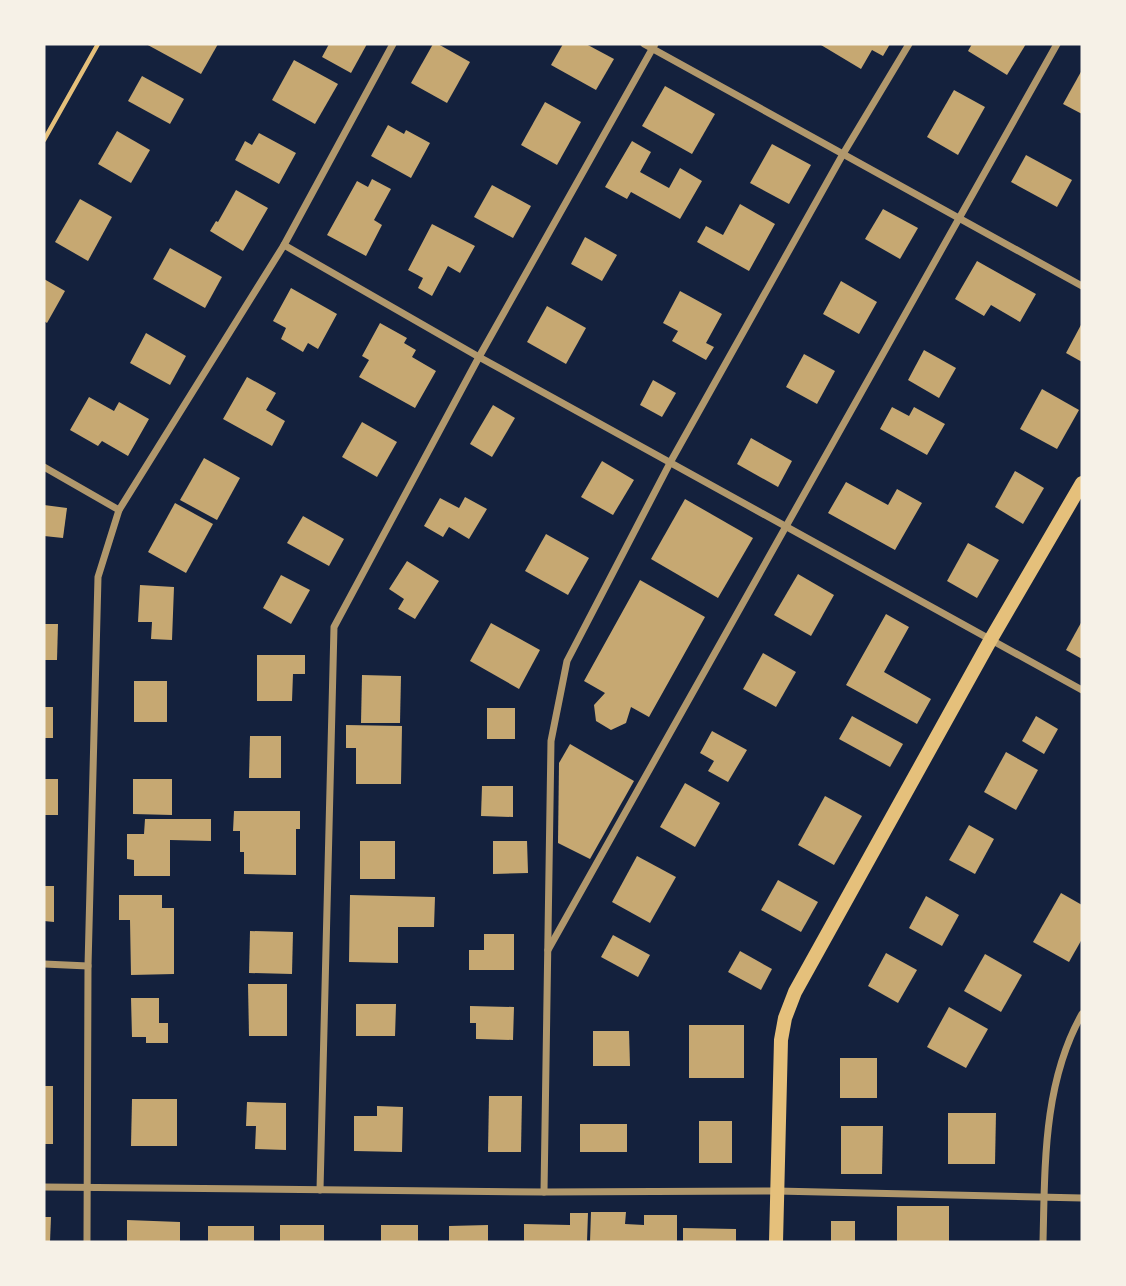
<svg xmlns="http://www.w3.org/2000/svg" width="1126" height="1286" viewBox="0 0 1126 1286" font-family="'Open Sans',sans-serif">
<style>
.building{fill:#c6a872}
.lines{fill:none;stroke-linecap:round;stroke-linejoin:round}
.path{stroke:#e5c07b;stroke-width:4.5}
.minor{stroke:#b1986c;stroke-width:7}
.secondary{stroke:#e5c07b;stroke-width:14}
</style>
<rect width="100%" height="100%" fill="#14213d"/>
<g class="building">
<path d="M146 44H218L201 74Z"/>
<path d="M329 44H367L351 73 322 57Z"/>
<path d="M433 44H438L470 62 447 103 411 83Z"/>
<path d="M563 44H586L614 59 596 90 551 65Z"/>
<path d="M822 44H890L883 56 872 50 861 69 821 45Z"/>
<path d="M972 44H1026L1007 75 968 51Z"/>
<path d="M294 60 338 84 315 124 272 100Z"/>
<path d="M1082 70V114L1063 104Z"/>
<path d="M142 76 184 99 170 124 128 101Z"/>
<path d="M665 86 715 114 692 154 642 126Z"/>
<path d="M954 90 985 107 958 155 927 137Z"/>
<path d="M545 102 581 122 557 165 521 145Z"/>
<path d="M388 125 404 134 406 130 430 143 411 178 371 156Z"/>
<path d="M117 131 150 150 131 183 98 164Z"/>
<path d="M259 133 296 153 279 184 235 160 245 141 252 145Z"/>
<path d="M632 141 651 152 640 172 669 188 680 168 702 181 680 219 631 192 627 199 605 187Z"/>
<path d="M772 144 811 165 789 204 750 183Z"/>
<path d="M1026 155 1072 180 1057 207 1011 182Z"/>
<path d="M372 179 391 189 374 220 382 225 366 256 327 235 357 181 368 187Z"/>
<path d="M492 185 531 206 513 238 474 217Z"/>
<path d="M236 190 268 208 243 251 210 231 216 221 218 222Z"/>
<path d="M80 199 112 217 88 261 55 242Z"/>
<path d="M740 204 775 224 749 271 697 242 706 226 723 235Z"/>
<path d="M883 209 918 228 900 259 865 239Z"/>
<path d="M432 224 475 246 460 273 448 266 432 296 418 288 423 278 408 270Z"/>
<path d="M585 237 617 255 602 281 571 264Z"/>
<path d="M170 248 222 277 205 308 153 279Z"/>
<path d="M977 261 1036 294 1020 322 991 305 984 316 955 299Z"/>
<path d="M44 279 65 291 47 323 44 321Z"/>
<path d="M841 281 877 302 859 334 823 314Z"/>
<path d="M291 288 337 314 318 349 308 343 303 352 281 339 286 328 273 321Z"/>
<path d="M680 291 722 314 706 343 714 347 706 360 672 341 678 331 663 323Z"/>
<path d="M547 306 586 328 566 364 527 342Z"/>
<path d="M380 323 407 338 404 343 416 350 412 357 436 371 415 408 359 377 369 360 362 356Z"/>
<path d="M1082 323V362L1066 353Z"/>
<path d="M146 333 186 356 170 385 130 363Z"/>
<path d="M924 350 956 368 939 398 908 380Z"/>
<path d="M804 354 835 371 817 404 786 387Z"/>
<path d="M247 377 276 393 266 410 285 421 272 446 223 419Z"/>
<path d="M653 380 676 393 662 417 640 405Z"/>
<path d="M1042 389 1079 410 1057 449 1020 429Z"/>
<path d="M89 397 114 411 119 402 149 419 128 456 102 441 98 446 70 430Z"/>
<path d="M493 405 515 418 492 457 470 444Z"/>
<path d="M892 407 909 416 914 407 945 424 927 455 880 429Z"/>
<path d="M362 422 397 442 377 477 342 457Z"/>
<path d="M751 438 792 461 778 487 737 464Z"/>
<path d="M204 458 240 478 217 520 180 500Z"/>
<path d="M602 461 634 480 613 515 581 497Z"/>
<path d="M1015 471 1044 488 1023 524 995 507Z"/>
<path d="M846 482 888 505 897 489 922 503 895 550 828 513Z"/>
<path d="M465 497 487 509 469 539 449 527 443 537 424 526 440 498 459 508Z"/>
<path d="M685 499 753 538 718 598 651 559Z"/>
<path d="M175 503 213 524 186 573 148 552Z"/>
<path d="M44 505 67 508 63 538 44 536Z"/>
<path d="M303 516 344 539 329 566 287 543Z"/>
<path d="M546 534 589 558 568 595 525 571Z"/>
<path d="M968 543 999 560 977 598 947 581Z"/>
<path d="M407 561 439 581 415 619 398 609 404 599 389 589Z"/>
<path d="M798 574 834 595 811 636 774 615Z"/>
<path d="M281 575 310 590 291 624 263 608Z"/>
<path d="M640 580 705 617 649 717 631 707 626 723 611 730 596 721 594 705 605 693 584 681Z"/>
<path d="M140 585 174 587 172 640 151 639 152 622H138Z"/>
<path d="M886 614 909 627 884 672 931 699 917 724 846 685Z"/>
<path d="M1082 621V659L1066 650Z"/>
<path d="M491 623 540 650 519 689 470 661Z"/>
<path d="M44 624H58L57 660H44Z"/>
<path d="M763 653 796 672 776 707 743 689Z"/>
<path d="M257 655H305V674H293L292 701H257Z"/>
<path d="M362 675 401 676 400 723H361Z"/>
<rect x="134" y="681" width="33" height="41"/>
<rect x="44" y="707" width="9" height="31"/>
<rect x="487" y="708" width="28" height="31"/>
<path d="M852 716 903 744 890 767 839 739Z"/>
<path d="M1036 716 1058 729 1044 754 1022 741Z"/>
<path d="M346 725 402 726 401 784H356V748H346Z"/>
<path d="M712 731 747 750 728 782 708 771 714 761 700 753Z"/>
<path d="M250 736H281V778H249Z"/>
<path d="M570 744 634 781 590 859 558 843 559 763Z"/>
<path d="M1006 752 1038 770 1016 810 984 792Z"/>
<rect x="44" y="779" width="14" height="36"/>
<path d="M133 779H172V815L133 814Z"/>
<path d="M685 783 720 803 695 847 660 827Z"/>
<path d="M482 786H513V817L481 816Z"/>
<path d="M825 796 862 816 834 865 798 845Z"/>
<path d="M234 811H300V829H296V875L244 874V852H240V831H233Z"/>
<path d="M145 819H211V841L170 840V876H134V860L127 859V834H144Z"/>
<path d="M969 825 994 839 975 874 949 860Z"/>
<rect x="360" y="841" width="35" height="38"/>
<path d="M493 841H527L528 873 493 874Z"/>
<path d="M637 856 676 877 650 923 612 902Z"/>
<path d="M778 880 818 902 801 932 761 910Z"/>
<path d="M44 886H54V922L44 921Z"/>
<path d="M1061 893 1082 905V939L1069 962 1033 942Z"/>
<path d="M119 895H162V908H174V974L131 975 130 920H119Z"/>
<path d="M350 895 435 897 434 927H398V963L349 962Z"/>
<path d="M926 896 959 915 942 946 909 928Z"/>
<path d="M250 931 293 932 292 974 249 973Z"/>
<path d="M484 934H514V970H469V950H484Z"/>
<path d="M613 935 650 955 638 977 601 957Z"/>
<path d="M740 951 772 969 761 990 728 972Z"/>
<path d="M886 953 917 970 898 1003 868 986Z"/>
<path d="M985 954 1022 975 1001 1012 964 991Z"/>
<path d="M248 984H287V1036H249Z"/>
<path d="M131 998H159V1023H168V1043H146V1037H132Z"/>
<path d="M356 1004H396L395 1036H356Z"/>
<path d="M470 1006 514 1007 513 1040 476 1039V1023H470Z"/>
<path d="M949 1007 988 1029 966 1068 927 1047Z"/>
<rect x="689" y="1025" width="55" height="53"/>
<path d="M593 1031H629L630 1066H593Z"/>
<rect x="840" y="1058" width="37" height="40"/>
<rect x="44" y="1086" width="9" height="58"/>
<path d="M489 1096H522L521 1152H488Z"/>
<path d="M132 1099H177V1146H131Z"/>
<path d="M247 1102 286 1103V1150L255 1149 256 1126H246Z"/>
<path d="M377 1106 403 1107 402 1152 354 1151V1116H377Z"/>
<path d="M948 1113H996L995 1164H948Z"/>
<rect x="699" y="1121" width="33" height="42"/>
<rect x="580" y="1124" width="47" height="28"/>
<path d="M841 1126H883L882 1174H841Z"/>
<rect x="897" y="1206" width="52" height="36"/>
<path d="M591 1212H626L625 1224 644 1225V1215H677V1242H590Z"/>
<path d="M570 1213H588L587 1242H524V1224L570 1225Z"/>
<path d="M44 1217H51L50 1242H44Z"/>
<path d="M127 1220 180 1222V1242H127Z"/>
<rect x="831" y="1221" width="24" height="21"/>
<rect x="280" y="1225" width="44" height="17"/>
<rect x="381" y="1225" width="37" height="17"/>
<path d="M488 1225V1242H449V1226Z"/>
<rect x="208" y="1226" width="46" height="16"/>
<path d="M683 1228 736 1229V1242H683Z"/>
</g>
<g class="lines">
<path class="path" d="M44 140 98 44"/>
<g class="minor">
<path d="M644 44 1082 286"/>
<path d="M284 245 479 357 1082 690"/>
<path d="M44 467 119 510"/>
<path d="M548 950 1057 44"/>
<path d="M44 964 88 966"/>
<path d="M44 1187 544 1192 777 1191 1082 1198"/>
<path d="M320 1190 334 627 479 357 655 44"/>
<path d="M544 1192 551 741 567 661 671 461 843 154 909 44"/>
<path d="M87 1242 88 966 98 577 119 510 284 245 393 44"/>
<path d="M1043 1242C1045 1165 1043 1083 1082 1014"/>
</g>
<path class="secondary" d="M776 1242 781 1040 785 1018 795 992 991 639 1082 483"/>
</g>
<rect width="1126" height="1286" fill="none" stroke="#f6f1e7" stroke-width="91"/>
</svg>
